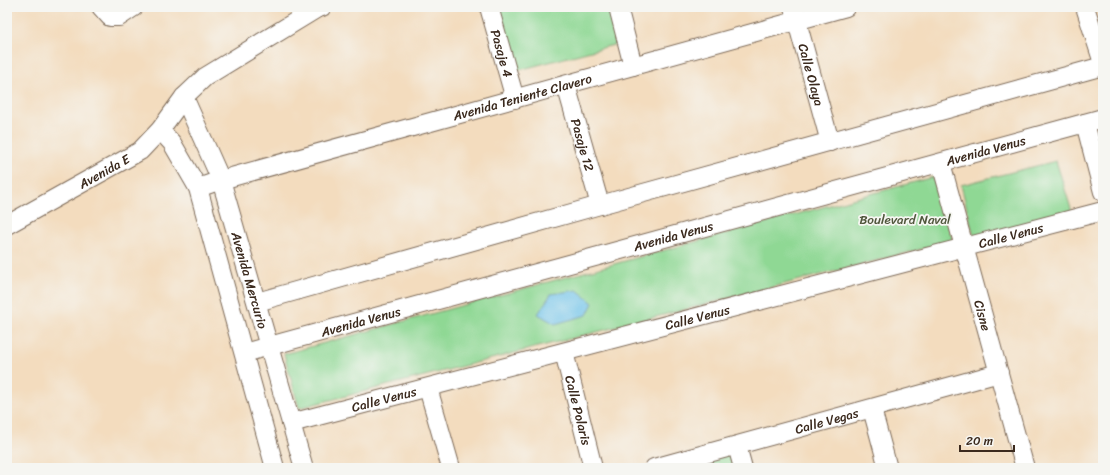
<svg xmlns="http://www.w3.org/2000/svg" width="1110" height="475" viewBox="0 0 1110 475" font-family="Sriracha,sans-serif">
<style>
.green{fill:#8fd894;stroke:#658159}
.water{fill:#6dc2ea;stroke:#547684}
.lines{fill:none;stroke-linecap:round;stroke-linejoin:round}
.minor-casing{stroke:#7b6856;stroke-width:20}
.minor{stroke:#fff;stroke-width:18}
.labels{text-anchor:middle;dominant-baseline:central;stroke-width:3.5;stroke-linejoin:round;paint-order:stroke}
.street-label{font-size:13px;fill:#3b2a1e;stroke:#f6f6f2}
.park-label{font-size:13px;fill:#50563c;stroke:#f6f6f2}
</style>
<rect width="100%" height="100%" fill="#f6f6f2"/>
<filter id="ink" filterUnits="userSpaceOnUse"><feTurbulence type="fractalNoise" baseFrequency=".025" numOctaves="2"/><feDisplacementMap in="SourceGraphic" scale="8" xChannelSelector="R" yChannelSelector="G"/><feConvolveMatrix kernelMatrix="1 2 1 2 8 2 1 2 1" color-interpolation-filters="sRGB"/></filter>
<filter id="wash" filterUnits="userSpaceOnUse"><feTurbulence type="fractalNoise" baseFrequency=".012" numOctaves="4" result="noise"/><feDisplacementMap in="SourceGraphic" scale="16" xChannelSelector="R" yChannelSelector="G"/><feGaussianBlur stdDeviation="0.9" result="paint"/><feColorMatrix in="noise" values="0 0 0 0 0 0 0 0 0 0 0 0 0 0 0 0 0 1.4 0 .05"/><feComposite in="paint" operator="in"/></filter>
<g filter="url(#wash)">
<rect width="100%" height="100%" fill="#f3dcbe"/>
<g class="green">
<path d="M495 7H614L621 43 508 73Z"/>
<path d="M1056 161 1073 215 975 241 961 185Z"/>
<path d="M933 177 953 241 299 408 284 354Z"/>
<path d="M734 452 739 468H671Z"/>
</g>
<path class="water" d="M577 290 593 303 587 315 555 324 538 314 551 294Z"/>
</g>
<g filter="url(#ink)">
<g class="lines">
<g class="minor-casing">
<g id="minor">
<path d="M101 7 110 17H119L134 7"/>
<path id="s1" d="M489 7 515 99"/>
<path d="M618 7 633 66"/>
<path id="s2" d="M793 7 830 142"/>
<path d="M1085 7 1103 63"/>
<path id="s3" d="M566 85 600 205"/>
<path id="s4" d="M184 97 221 180 304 468"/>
<path d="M1085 123 1103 192"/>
<path d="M160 130 172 143 198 188 275 468"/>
<path id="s5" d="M941 163 1025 468"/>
<path id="s6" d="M198 188 221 180 846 7"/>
<path id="s7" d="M7 225 140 151 160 130 184 97 205 77 316 9 322 7"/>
<path d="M257 302 600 205 1103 66"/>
<path id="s8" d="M564 352 593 468"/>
<path id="s9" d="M244 353 1103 118"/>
<path d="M428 388 451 468"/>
<path d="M872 409 888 468"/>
<path id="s10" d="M291 423 1103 211"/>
<path d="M737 446 743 468"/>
<path id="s11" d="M654 468 999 373"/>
</g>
</g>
<use href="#minor" class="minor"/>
</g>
</g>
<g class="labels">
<g class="street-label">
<text stroke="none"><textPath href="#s1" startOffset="48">Pasaje 4</textPath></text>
<text stroke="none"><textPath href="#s2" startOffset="70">Calle Olaya</textPath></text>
<text stroke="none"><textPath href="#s6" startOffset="337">Avenida Teniente Clavero</textPath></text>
<text stroke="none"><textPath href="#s3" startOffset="62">Pasaje 12</textPath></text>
<text stroke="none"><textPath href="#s9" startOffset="769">Avenida Venus</textPath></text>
<text stroke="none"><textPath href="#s7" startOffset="111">Avenida E</textPath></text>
<text stroke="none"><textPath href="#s10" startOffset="744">Calle Venus</textPath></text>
<text stroke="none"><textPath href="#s9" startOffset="445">Avenida Venus</textPath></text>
<text stroke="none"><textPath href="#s4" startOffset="195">Avenida Mercurio</textPath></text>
<text stroke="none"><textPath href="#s5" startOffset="158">Cisne</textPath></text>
<text stroke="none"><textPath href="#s10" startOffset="420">Calle Venus</textPath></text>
<text stroke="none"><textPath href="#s9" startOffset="121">Avenida Venus</textPath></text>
<text stroke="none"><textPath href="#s10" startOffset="96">Calle Venus</textPath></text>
<text stroke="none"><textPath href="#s8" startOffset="60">Calle Polaris</textPath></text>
<text stroke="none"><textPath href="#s11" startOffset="179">Calle Vegas</textPath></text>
</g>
<g class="park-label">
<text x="905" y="219">Boulevard Naval</text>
</g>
</g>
<rect width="1110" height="475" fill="none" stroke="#f6f6f2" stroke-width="24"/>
<path d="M960 445v6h54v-6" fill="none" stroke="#3b2a1e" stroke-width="2"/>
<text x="966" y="445" font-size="12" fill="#3b2a1e" stroke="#f6f6f2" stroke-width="3" paint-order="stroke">20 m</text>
</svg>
